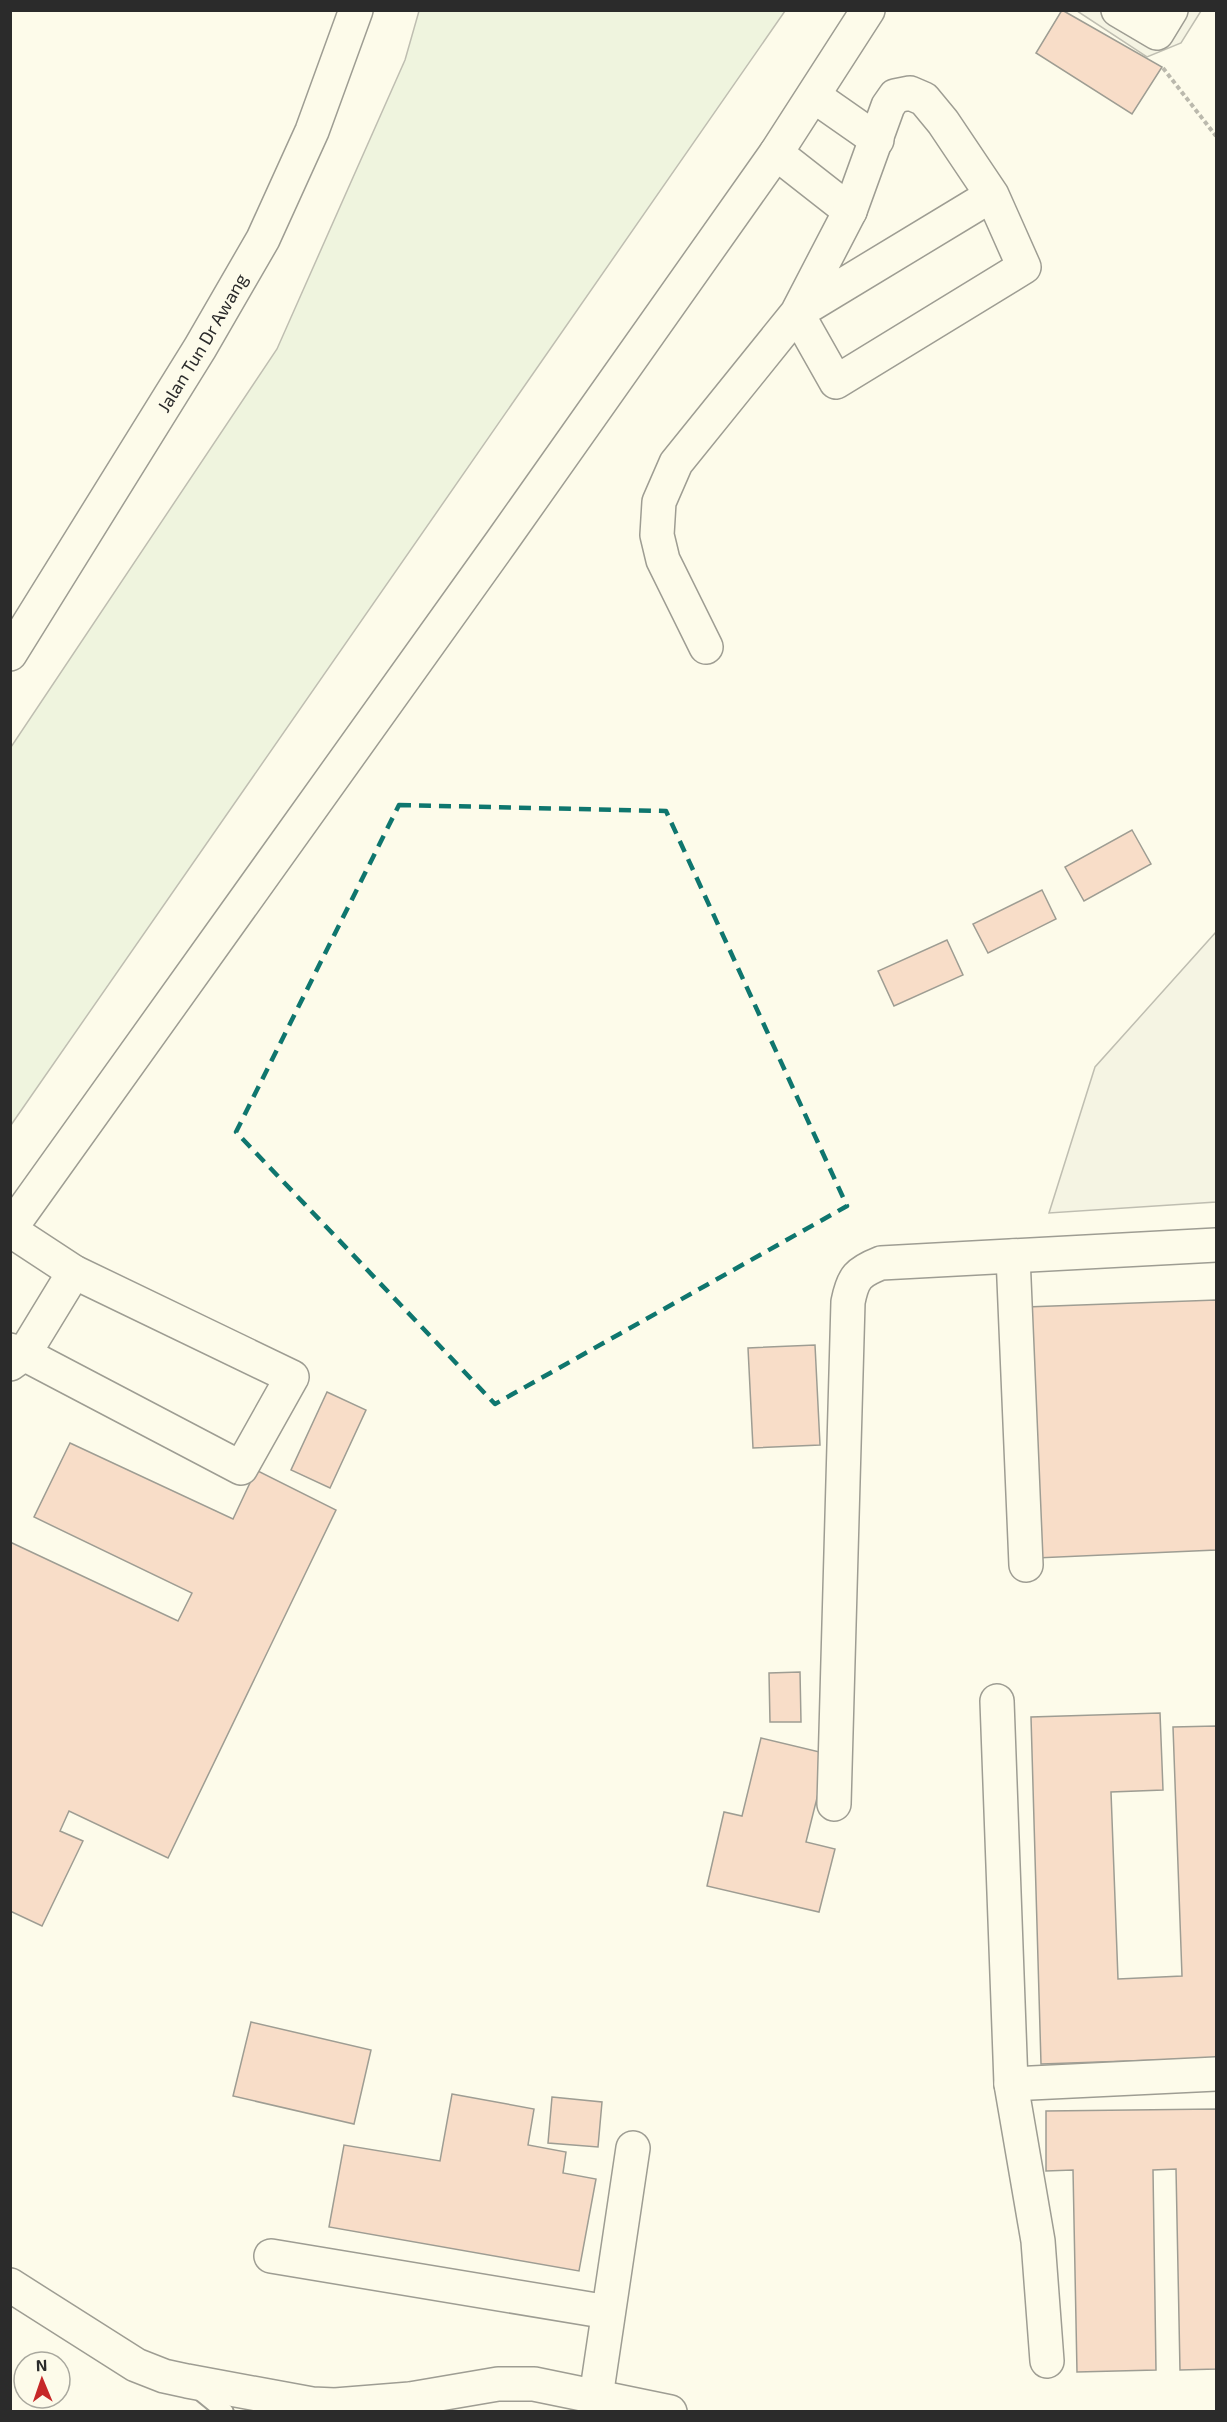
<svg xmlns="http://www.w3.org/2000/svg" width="1227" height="2422" viewBox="0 0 1227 2422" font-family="'Exo 2',sans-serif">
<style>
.green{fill:#deebd1;stroke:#74746e;stroke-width:1.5}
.parking{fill:#eceadb;stroke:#74746e;stroke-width:1.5}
.building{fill:#f2b8a0;stroke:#2b2b2b;stroke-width:1.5}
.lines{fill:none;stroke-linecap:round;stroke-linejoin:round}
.lane-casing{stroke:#2b2b2b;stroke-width:20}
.street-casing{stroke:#2b2b2b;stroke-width:36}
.primary-casing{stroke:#2b2b2b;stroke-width:36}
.path{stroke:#6a6964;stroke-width:4;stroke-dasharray:4.5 3;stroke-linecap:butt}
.lane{stroke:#fdfbea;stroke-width:16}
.street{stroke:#fdfbea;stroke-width:33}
.primary{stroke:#fdfbea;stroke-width:33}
.marked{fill:none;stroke:#0f766e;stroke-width:4.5;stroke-dasharray:12 8;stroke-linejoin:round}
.labels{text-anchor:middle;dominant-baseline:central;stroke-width:4.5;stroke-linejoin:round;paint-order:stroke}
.street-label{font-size:18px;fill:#2b2b2b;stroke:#fdfbea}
</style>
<rect width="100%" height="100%" fill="#fdfbea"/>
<path class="green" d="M419 11H785L11 1125V747L277 349 405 60Z"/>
<g class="parking">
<path d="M1077 11H1201L1181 43 1147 57Z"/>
<path d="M1216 932V1202L1049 1213 1095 1067Z"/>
</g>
<g class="building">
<path d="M1062 10 1162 67 1132 114 1036 53Z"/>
<path d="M1132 830 1151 864 1084 901 1065 867Z"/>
<path d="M1042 890 1056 919 988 953 973 924Z"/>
<path d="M947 940 963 975 894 1006 878 971Z"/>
<path d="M1216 1300V1550L1036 1558 1026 1307Z"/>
<path d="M815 1345 820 1445 753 1448 748 1348Z"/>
<path d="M327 1392 366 1410 330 1488 291 1470Z"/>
<path d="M70 1443 233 1519 256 1470 336 1510 168 1858 69 1811 60 1831 83 1841 42 1926 10 1911V1542L178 1621 192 1593 34 1517Z"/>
<path d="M800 1672 801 1722H770L769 1673Z"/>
<path d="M1160 1713 1163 1790 1111 1792 1118 1979 1182 1976 1173 1727 1216 1726V2058L1041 2064 1031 1717Z"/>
<path d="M761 1738 828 1754 806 1842 835 1849 819 1912 707 1886 724 1812 742 1816Z"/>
<path d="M251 2022 371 2050 354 2124 233 2096Z"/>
<path d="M452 2094 534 2109 528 2145 566 2152 563 2173 596 2179 579 2271 329 2227 344 2145 440 2161Z"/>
<path d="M552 2097 602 2102 598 2147 548 2143Z"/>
<path d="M1216 2109V2369L1180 2370 1176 2169 1153 2170 1156 2370 1077 2372 1073 2170 1046 2171V2111Z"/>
</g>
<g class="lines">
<g class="lane-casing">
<path id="lane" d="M198 2390 225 2412"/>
</g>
<g class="street-casing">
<g id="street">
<path d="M1118 10 1157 33 1171 10"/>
<path d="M814 96 877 140"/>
<path d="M776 153 850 211"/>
<path d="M706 647 663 560 657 535 659 502 676 463 797 313 850 211 888 106 895 96 910 93 924 99 943 122 992 195 1024 267 836 382 797 313 992 195"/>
<path d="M10 1229 502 541 776 153 868 10"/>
<path d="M10 1230 74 1272 292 1377 241 1468 24 1354 10 1350"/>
<path d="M1013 1256 1026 1565"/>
<path d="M10 1364 24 1354 74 1272"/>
<path d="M997 1701 1011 2084 1038 2241 1047 2361"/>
<path d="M834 1804 848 1302C853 1277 858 1272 881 1263L1216 1245"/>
<path d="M1011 2084 1216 2074"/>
<path d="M271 2256 608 2312"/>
<path d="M10 2285 136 2365 164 2376 187 2381 312 2404 335 2405 410 2399 498 2384H534L670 2412"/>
<path d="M596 2397 633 2148"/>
</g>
</g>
<g class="primary-casing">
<g id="primary">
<path id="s1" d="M10 654 200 348 263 239 312 131 356 10"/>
</g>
</g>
<path class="path" d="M1163 68 1216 136"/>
<use href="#lane" class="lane"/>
<use href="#street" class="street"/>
<use href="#primary" class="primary"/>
</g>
<path d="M0 0H1227V2422H0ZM399 805 666 811 847 1206 495 1404 236 1132Z" fill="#fdfbea" fill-opacity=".55" fill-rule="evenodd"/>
<path class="marked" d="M399 805 666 811 847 1206 495 1404 236 1132Z"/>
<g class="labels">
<g class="street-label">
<text stroke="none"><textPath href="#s1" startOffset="366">Jalan Tun Dr Awang</textPath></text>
</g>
</g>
<rect width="1227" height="2422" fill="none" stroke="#2b2b2b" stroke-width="24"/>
<g transform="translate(42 2380) rotate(358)"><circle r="28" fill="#fdfbea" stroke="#a9a89e" stroke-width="1.5"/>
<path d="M0-4.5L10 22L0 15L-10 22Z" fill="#c62828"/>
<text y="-9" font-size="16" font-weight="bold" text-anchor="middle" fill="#2b2b2b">N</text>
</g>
</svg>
